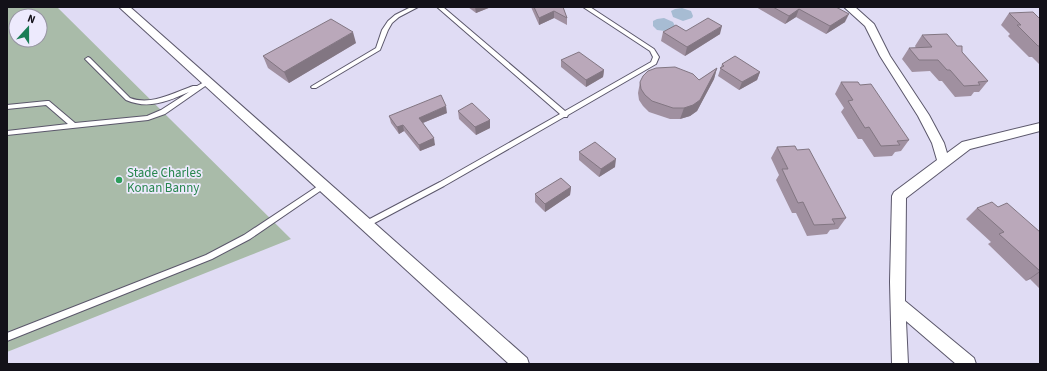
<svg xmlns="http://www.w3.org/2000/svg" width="1047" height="371" viewBox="0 0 1047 371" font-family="'Source Sans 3',sans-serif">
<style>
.green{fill:#a9bba9;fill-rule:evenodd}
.water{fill:#a7bcd3}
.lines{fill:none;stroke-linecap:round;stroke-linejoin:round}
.service-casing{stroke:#5b576b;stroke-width:2}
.minor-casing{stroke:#5b576b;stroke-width:2}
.service{fill:#fff;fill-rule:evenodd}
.minor{fill:#fff;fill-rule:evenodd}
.wall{fill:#a090a0}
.shaded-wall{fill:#827682}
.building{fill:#baa8ba;stroke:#827682}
.leisure-dot{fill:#2e9e5b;stroke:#edeafd;stroke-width:1.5}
.labels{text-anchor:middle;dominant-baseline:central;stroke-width:3.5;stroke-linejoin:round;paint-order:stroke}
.leisure-label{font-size:13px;fill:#27864d;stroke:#edeafd;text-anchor:start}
</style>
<rect width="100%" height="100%" fill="#e0dcf4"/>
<path class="green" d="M7 7H57L291 239 7 352ZM16 16H40V40H16Z"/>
<g class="water">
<path d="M682 8 691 11 693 16 692 18 683 21 673 17 671 11 675 9Z"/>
<path d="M664 18 673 22 675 26 665 31 657 30 653 26V21L657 19Z"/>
</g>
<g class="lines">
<g class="service-casing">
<g id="service">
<path d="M411 7H418L399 17 392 23 388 30 380 50 316 88H312L311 87 312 86 376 48 382 30 388 21 395 15Z"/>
<path d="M437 7H443L565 111 651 62 653 57 650 51 583 7H590L654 49 659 57 656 64 568 115 567 117H564L444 186 367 227 364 226 363 224 364 222 440 182 560 114Z"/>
<path d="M88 57 90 58 130 98C151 106 173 93 193 86H197L206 81H210L211 82 165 114 148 120 7 135V131L68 124 46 105 7 109V105L47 101H49L75 123 147 116 161 110 189 92C168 101 149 110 126 100L85 59Z"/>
<path d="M324 182 326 183 327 185 326 187 250 239 212 259 7 341V333L206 255 244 235Z"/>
</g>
</g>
<g class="minor-casing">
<g id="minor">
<path d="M119 7H130L527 358 529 364H509Z"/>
<path d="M844 7H855L874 24 890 56 929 115 944 143 947 153 962 142 1040 123V131L970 149 906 198 905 301 974 358 976 364H956L906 321 908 364H892L890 282 892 196 894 192 937 160 932 143 918 116 880 56 865 26Z"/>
</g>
</g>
<use href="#service" class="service"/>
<use href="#minor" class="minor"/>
</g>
<g class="wall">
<path d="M468 7H491L476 13Z"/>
<path d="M531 7H563L567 18V25L554 18 539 25Z"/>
<path d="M756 7H836L845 22 826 34 796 17 785 24Z"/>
<path d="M1009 13 1040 19V65L1032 57H1029L1008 36 1010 34 1001 25Z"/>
<path d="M686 31 720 34 685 56 661 41 663 32Z"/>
<path d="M922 35 962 52 988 81 979 92H974L971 96 955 97 942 81H939L930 71 912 72 902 59 909 48H916L915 46Z"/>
<path d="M356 43 289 83 268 68 263 56Z"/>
<path d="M561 60 604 70 603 77 586 87 561 67Z"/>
<path d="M722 64 760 72 757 80 739 90 718 76Z"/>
<path d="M717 68 714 79 697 111 690 116 680 119H670L649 112 643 106 639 100 638 93 640 82 699 80Z"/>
<path d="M841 82 860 85 909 140 901 151 895 152 892 156 874 157 862 139H858L841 112 844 108 835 94Z"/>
<path d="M458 111 490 120V128L476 135 459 119Z"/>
<path d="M447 113 423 123 435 145 420 151 404 131 399 134 391 123 389 116Z"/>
<path d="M777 147 797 150 846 218 838 229 830 230 827 234 807 236 796 213H792L776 180 779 175 771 158Z"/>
<path d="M579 152 615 167 599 177 579 160Z"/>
<path d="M571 187 570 195 545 212 535 202V194Z"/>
<path d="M998 207 1040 232V289L1030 279 1026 281 988 244 991 242 966 219 977 208Z"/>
</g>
<g class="shaded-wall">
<path d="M475 7H491L476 13Z"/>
<path d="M799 9 796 17 785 24 789 16Z"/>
<path d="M554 11V18L539 25V18Z"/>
<path d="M849 14 845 22 826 34 830 26Z"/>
<path d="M722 26 720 34 685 56 687 47Z"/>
<path d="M353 32 356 43 289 83 284 72Z"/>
<path d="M717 68 714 79 697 111 690 116 680 119 684 108Z"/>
<path d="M604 70 603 77 586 87V80Z"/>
<path d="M760 72 757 80 739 90 742 82Z"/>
<path d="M446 106 447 113 420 124 419 118Z"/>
<path d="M490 120V128L476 135 475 127Z"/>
<path d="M403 125 404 131 399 134 397 127Z"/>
<path d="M434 138 435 145 420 151 419 145Z"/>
<path d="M616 159 615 167 599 177 601 169Z"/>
<path d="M571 187 570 195 545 212V204Z"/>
<path d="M1040 271V272L1030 279 1026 281Z"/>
</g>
<g class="building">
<path d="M534 7H563L567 18 554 11 539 18Z"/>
<path d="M773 7H836L849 14 830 26 799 9 789 16Z"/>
<path d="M1033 12 1040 19V46H1038L1017 25H1021L1009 13Z"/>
<path d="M708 18 722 26 687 47 663 32 676 25 686 31Z"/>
<path d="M331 19 353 32 284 72 263 56Z"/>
<path d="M947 34 957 46H962V52L988 81 978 82 980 85 964 86 950 70H947L938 60H919L909 48 932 47 922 35Z"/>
<path d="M579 52 604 70 586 80 561 60Z"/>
<path d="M735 56 760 72 742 82 720 68 724 66 722 64Z"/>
<path d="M675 67 693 74 699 80 717 68 700 100 693 105 684 108H673L652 101 645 95 641 89 640 82 643 76 648 71 656 68Z"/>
<path d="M841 82H858L860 85 871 84 909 140 897 141 900 145 881 146 869 127 865 128 848 101 853 100Z"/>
<path d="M441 95 446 106 419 118 434 138 419 145 403 125 397 127 389 116Z"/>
<path d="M472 103 490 120 475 127 458 111Z"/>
<path d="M595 142 616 159 601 169 579 152Z"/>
<path d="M795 146 797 150 809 149 846 218 832 219 835 224 814 225 803 202 798 203 782 169H788L777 147Z"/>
<path d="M561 178 571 187 545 204 535 194Z"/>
<path d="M992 202 998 207 1007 203 1040 232V271L999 234 1004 232 977 208Z"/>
</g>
<circle class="leisure-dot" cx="119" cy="180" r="4"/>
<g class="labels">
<g class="leisure-label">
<text x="127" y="173">Stade Charles<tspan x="127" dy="15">Konan Banny</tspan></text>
</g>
</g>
<rect width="1047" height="371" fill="none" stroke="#131119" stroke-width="16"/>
<g transform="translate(28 28) rotate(21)"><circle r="19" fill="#edeafd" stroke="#9693a2"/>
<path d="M0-3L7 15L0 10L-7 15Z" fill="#197d56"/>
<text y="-6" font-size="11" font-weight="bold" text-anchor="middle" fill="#131119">N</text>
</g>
</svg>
